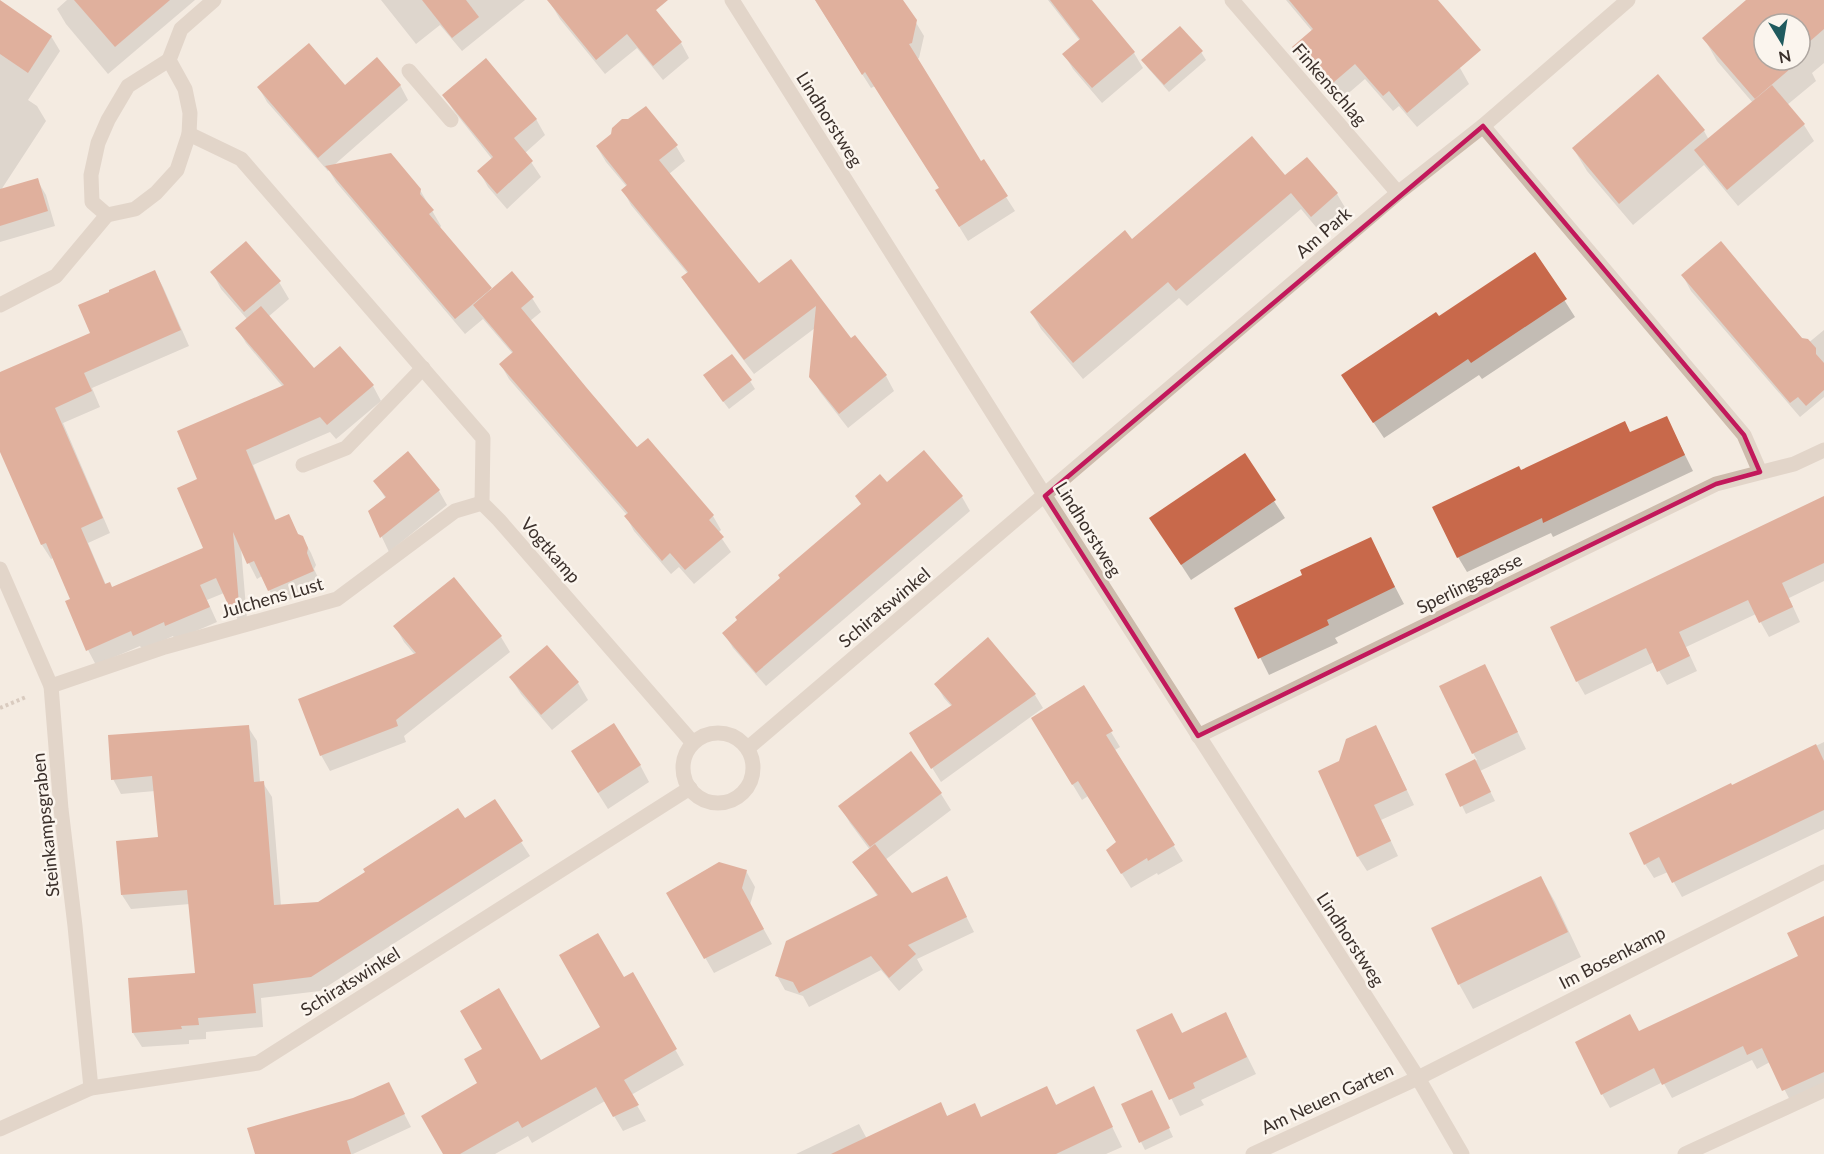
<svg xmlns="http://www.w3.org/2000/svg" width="1824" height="1154" viewBox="0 0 1824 1154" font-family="Lato,sans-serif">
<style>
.shadow{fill:#0003;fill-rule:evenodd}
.building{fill:#c8694b}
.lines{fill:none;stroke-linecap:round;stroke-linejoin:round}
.path{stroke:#b9a596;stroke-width:4;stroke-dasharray:3 3;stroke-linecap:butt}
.lane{stroke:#cdbbac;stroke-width:15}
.street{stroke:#cdbbac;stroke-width:15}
.marked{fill:none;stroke:#c2185b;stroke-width:4.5;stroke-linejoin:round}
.labels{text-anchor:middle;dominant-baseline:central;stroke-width:5;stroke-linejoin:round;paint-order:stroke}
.street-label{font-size:18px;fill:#3b302b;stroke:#fbf5ee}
</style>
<rect width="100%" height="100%" fill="#f4ebe1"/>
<g class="shadow">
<path d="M67 0H195L108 74 66 24 57 9Z"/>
<path d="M381 0H525L462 51 440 25 416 44Z"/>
<path d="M556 0H646L681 43 689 58 663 80 637 48 605 74 560 19 551 4Z"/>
<path d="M815 0H874L915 21 924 36 919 58 917 59 981 163 1006 197 1015 211 968 241 946 205 940 189 875 86 871 88Z"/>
<path d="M1048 0H1090L1134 53 1143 68 1102 103 1073 69 1064 54 1080 41Z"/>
<path d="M1286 0H1398L1460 68 1469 84 1417 127 1399 106 1393 111 1365 79 1337 103 1303 63 1294 47 1312 31Z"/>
<path d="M1748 0H1816L1824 9V63L1812 73 1816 81 1787 105 1804 125 1814 141 1738 206 1704 165 1633 225 1587 171 1573 148 1657 76 1704 131 1709 140 1753 103 1717 61 1704 38ZM1764 24H1800V60H1764Z"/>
<path d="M0 3 51 36 60 51 28 100 37 106 46 121 1 190 37 180 46 195 55 226 0 242Z"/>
<path d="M1201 52 1206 60 1169 92 1148 68 1143 60Z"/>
<path d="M400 85 408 100 333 166 420 190 441 226 439 229 491 291 532 298 541 312 530 321 637 449 648 440 713 516 721 530 718 533 731 552 694 584 679 567 671 574 634 531 626 516 627 515 509 379 501 365 513 354 483 319 465 334 336 182 329 170 328 171 267 102 259 88Z"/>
<path d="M444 95 536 119 545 135 525 153 541 177 507 209 488 187 479 171 492 159 454 111Z"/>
<path d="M676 146 685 161 669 174 759 285 791 261 851 340 886 376 894 391 848 428 820 392 811 376 815 328 754 374 692 292 683 277 688 274 631 205 623 190 627 187 606 162 597 147Z"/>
<path d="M1306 159 1337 194 1347 211 1321 233 1301 209 1187 306 1179 298 1083 379 1041 329 1031 312 1132 241 1285 177Z"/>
<path d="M1720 243 1807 344 1824 330V397L1800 417 1691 291 1683 276Z"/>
<path d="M1535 254 1575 317 1482 379 1479 375 1384 438 1353 392 1439 318Z"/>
<path d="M155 272 163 287 189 346 92 388 100 407 63 423 110 533 88 543 106 585 112 589 205 549 199 480 283 387 246 343 237 328 247 319 221 289 212 272 279 282 289 299 268 317 314 370 340 348 373 386 381 401 336 439 330 432 253 465 276 521 288 516 299 536 302 537 311 553 316 565 314 569 322 586 277 605 262 576 257 579 241 548 248 631 244 632 224 593 207 600 217 622 175 640 173 636 143 650 140 646 96 665 88 650 72 599 53 558 51 559 42 545 0 444V374L92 334Z"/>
<path d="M750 381 755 389 729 409 710 384Z"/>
<path d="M1666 417 1693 471 1553 537 1551 533 1467 572 1458 557 1521 472 1630 434Z"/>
<path d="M1244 455 1285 518 1191 580 1151 519Z"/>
<path d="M375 481 439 491 447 505 389 552 370 512 386 499Z"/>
<path d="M887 484 962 497 970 511 766 686 733 648 724 633Z"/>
<path d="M1824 498V581L1789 598 1800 622 1769 637 1756 614 1686 647 1697 671 1667 685 1654 662 1585 695 1577 681Z"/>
<path d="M1370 539 1404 604 1335 638 1338 643 1269 675 1236 609 1304 576Z"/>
<path d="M395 626 501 637 510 652 404 736 406 742 330 771 321 755 415 655 404 642Z"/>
<path d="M547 647 578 683 588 700 552 730 521 694 511 678Z"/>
<path d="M1485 666 1526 749 1480 771 1495 801 1466 814 1447 774 1477 760 1473 753Z"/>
<path d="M936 684 1035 695 1043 708 941 782 919 747 952 707 944 698Z"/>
<path d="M248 727 257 741 260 783H263L272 797 281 906 318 903 465 820 521 842 530 856 320 991 261 998 263 1027 206 1032V1039L189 1040V1044L142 1047 133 1033 197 974 190 904 131 909 122 895 160 839 155 791 121 794 113 779Z"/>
<path d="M1111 732 1120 747 1115 750 1183 861 1158 875 1157 873 1131 888 1117 866V843L1088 796 1082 800 1042 734Z"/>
<path d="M1384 742 1414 805 1381 820 1398 856 1367 871 1358 857 1320 772Z"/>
<path d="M1824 742V829L1682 897 1668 872 1654 878 1645 864 1731 787Z"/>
<path d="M640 765 649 782 608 809 582 768Z"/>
<path d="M941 794 951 810 885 860 911 895 947 878 974 932 917 959 923 970 899 991 881 970 809 1007 803 996 785 990 777 976 878 897 854 862 870 850 850 823 840 806Z"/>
<path d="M746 871 755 887 750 905 772 944 714 973 668 893Z"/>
<path d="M1541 877 1555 902 1581 957 1473 1009 1459 984Z"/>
<path d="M1824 917V1090L1792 1104 1770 1062 1757 1069 1752 1060 1672 1098 1663 1082 1610 1108 1602 1094 1639 1032 1800 957Z"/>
<path d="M632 974 684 1065 631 1095 646 1121 623 1131 605 1101 532 1143 528 1136 495 1154H444L541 1062 602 1028 624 979Z"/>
<path d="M1226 1014 1256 1074 1201 1100 1204 1105 1180 1116 1138 1031 1172 1015 1183 1035Z"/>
<path d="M1046 1088 1057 1106 1093 1088 1122 1147 1106 1154H796L859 1124 867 1139 940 1103 948 1118 982 1119Z"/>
<path d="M395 1096 411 1127 353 1154H257Z"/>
<path d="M1156 1100 1173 1137 1145 1150 1141 1142Z"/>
</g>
<g class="building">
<path d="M0 0 52 36 28 73 0 54Z"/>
<path d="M74 0H170L115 47Z"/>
<path d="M422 0H466L479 17 452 38Z"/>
<path d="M547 0H668L656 10 682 42 653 66 627 34 596 60Z"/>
<path d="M815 0H903L917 20 912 43 909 44 981 161 984 159 1008 196 959 227 935 190 939 188 884 102 865 72 862 75Z"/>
<path d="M1050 0H1092L1135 52 1092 88 1062 54 1080 39Z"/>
<path d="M1289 0H1438L1481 50 1407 113 1389 91 1383 96 1355 64 1327 88 1292 47 1313 29Z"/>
<path d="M1746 0H1824V29L1800 50V24H1764V60H1800V52L1804 57 1755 99 1702 38Z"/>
<path d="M1180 26 1203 51 1164 85 1141 60Z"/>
<path d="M309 43 345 85 377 57 401 85 318 158 257 87Z"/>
<path d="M486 58 537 119 514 138 533 161 497 194 477 171 493 157 442 95Z"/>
<path d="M1658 74 1705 130 1619 204 1572 148Z"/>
<path d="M1772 85 1805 124 1727 190 1694 150Z"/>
<path d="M646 106 678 145 659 160 759 283 791 259 851 338 855 335 887 375 839 414 809 377 816 306 744 360 681 277 688 272 621 190 627 185 596 146 611 134 612 128 622 119H628Z"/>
<path d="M1252 136 1285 175 1307 157 1338 193 1311 217 1291 193 1176 291 1168 282 1073 363 1030 312 1125 230 1132 239Z"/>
<path d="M391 153 421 189 420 194 434 210 429 214 492 288 455 319 325 166Z"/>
<path d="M38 178 48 211 0 226V189Z"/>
<path d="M246 241 281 281 244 312 210 272Z"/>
<path d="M1721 241 1802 338 1808 339 1816 348V354L1824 363V390L1806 406 1798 397 1790 403 1681 275Z"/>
<path d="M1535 252 1567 299 1471 363 1468 359 1373 423 1341 375 1436 312 1439 316Z"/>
<path d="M155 270 181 330 84 373 92 391 55 408 103 518 81 528 105 584 110 582 112 587 203 548 177 488 197 479 177 431 284 385 235 328 261 306 314 368 340 346 374 385 327 425 320 417 246 450 275 520 289 514 298 534 303 536 308 548 307 553 314 571 268 591 254 561 247 564 233 532 240 616 234 618 216 578 200 585 210 607 165 626 164 622 133 636 131 631 86 651 65 601 70 599 46 543 41 545 0 452V372L90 333 78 305 109 292V290Z"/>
<path d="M512 271 534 297 521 308 586 387 637 447 648 438 714 515 709 520 724 537 685 570 670 553 662 561 624 516 628 513 499 364 513 352 473 305Z"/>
<path d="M732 354 752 380 723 402 703 375Z"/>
<path d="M1667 416 1685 455 1543 523 1542 518 1457 558 1432 507 1519 466 1521 470 1625 421 1630 432Z"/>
<path d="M924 450 963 496 756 673 722 633 737 620 735 617 780 578 778 575 861 504 855 496 880 474 887 482Z"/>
<path d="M408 451 440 490 380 538 368 511 386 497 373 481Z"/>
<path d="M1245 453 1276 500 1181 565 1149 518Z"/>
<path d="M1824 496V563L1782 583 1793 607 1759 623 1748 600 1679 632 1690 656 1657 672 1646 648 1576 682 1550 627Z"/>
<path d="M1371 537 1395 587 1327 620 1329 625 1258 659 1234 608 1302 575 1300 570Z"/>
<path d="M454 577 502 636 396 720 398 726 320 756 298 699 416 653 393 626Z"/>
<path d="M988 637 1036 694 931 769 909 733 952 705 934 684Z"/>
<path d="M547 645 579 682 541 715 509 677Z"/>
<path d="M1485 664 1518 732 1472 754 1439 686Z"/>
<path d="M1084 685 1113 731 1106 735 1175 845 1148 861 1147 858 1121 874 1106 850 1116 842 1078 781 1072 785 1031 718Z"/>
<path d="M614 723 641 765 598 793 571 751Z"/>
<path d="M249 725 254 782 264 781 274 905 318 902 365 872 363 869 458 808 465 818 495 799 523 841 311 977 253 984 256 1013 198 1018 199 1025 181 1026 182 1029 132 1033 128 978 195 973 187 890 121 895 116 841 158 837 152 776 111 780 108 735Z"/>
<path d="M1376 725 1407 790 1374 805 1391 841 1357 857 1318 771 1339 761 1346 739Z"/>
<path d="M1816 744 1824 761V810L1672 883 1659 857 1644 865 1629 833 1731 783 1732 785Z"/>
<path d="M911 751 942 793 870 847 838 806Z"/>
<path d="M1475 759 1491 792 1460 807 1445 774Z"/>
<path d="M875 844 912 893 947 876 967 917 908 945 916 954 889 978 871 956 799 993 793 982 775 976 786 941 878 895 852 862Z"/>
<path d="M719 862 747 870 742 888 764 929 704 959 666 893Z"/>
<path d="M1541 876 1568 932 1458 985 1431 928Z"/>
<path d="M1824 916V1072L1782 1091 1762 1048 1747 1055 1743 1046 1662 1085 1654 1068 1601 1095 1575 1042 1630 1014 1639 1031 1798 956 1787 933Z"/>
<path d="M598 933 624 977 633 972 677 1049 624 1080 639 1105 613 1117 596 1087 522 1128 518 1121 460 1154H443L421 1116 477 1083 464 1059 482 1049 460 1011 499 988 541 1060 600 1027 559 955Z"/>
<path d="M1226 1012 1247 1057 1193 1083 1195 1088 1169 1100 1136 1030 1172 1013 1182 1033Z"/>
<path d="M389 1082 405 1114 347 1141 351 1154H255L247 1128 353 1098Z"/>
<path d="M1047 1086 1056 1105 1094 1086 1113 1127 1056 1154H831L941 1102 947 1116 975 1103 981 1117Z"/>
<path d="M1152 1090 1170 1128 1139 1143 1121 1104Z"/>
</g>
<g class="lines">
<path class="path" d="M0 708 26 697"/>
<g class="lane">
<path d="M409 71 451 120"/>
<path d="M303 465 346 448 423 368"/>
</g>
<g class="street">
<path d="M732 0 1045 496 1418 1078 1462 1154"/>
<path d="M1232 0 1398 193"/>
<path d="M1483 126 1744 435 1760 472"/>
<path d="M189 134 241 159 483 438 482 503 499 520 693 743"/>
<path d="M107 215 135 209 156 193 177 170 189 134 190 113 185 89 169 60 181 29 214 0"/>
<path d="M0 305 56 276 107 215 92 202 91 175 98 143 108 120 128 86 169 60"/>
<path d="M0 569 51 686 61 809 75 926 91 1088"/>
<path d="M51 686 165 647 337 599 455 511 482 503"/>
<circle cx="718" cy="768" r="35"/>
<path d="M1198 736 1716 484 1794 464 1824 450"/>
<path d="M748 748 1398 193 1483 126 1628 0"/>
<path d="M0 1129 91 1088 258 1063 690 788"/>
<path d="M1253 1154 1418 1078 1824 872"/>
<path d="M1685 1154 1824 1090"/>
</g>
</g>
<path d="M0 0H1824V1154H0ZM1483 126 1744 435 1760 472 1716 484 1198 736 1045 496Z" fill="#f4ebe1" fill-opacity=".55" fill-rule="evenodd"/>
<path class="marked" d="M1483 126 1744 435 1760 472 1716 484 1198 736 1045 496Z"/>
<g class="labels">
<g class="street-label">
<text transform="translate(1330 84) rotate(49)">Finkenschlag</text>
<text transform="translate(830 119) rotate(58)">Lindhorstweg</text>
<text transform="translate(1323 232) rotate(-41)">Am Park</text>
<text transform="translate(1089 529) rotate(58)">Lindhorstweg</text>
<text transform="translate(551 550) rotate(49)">Vogtkamp</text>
<text transform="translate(1469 583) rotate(-26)">Sperlingsgasse</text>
<text transform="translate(272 597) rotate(-16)">Julchens Lust</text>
<text transform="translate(884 607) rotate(-40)">Schiratswinkel</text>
<text transform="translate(45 825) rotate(-96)">Steinkampsgraben</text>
<text transform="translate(1351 939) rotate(57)">Lindhorstweg</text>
<text transform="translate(1612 957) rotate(-27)">Im Bosenkamp</text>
<text transform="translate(350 981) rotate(-32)">Schiratswinkel</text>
<text transform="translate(1327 1098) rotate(-25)">Am Neuen Garten</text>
</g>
</g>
<g transform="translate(1782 42) rotate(169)"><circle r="28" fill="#fbf5ee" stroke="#aea6a0" stroke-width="1.5"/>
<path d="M0-4.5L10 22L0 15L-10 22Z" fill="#1f5a5e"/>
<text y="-9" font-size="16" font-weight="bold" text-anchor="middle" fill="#3b302b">N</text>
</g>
</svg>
